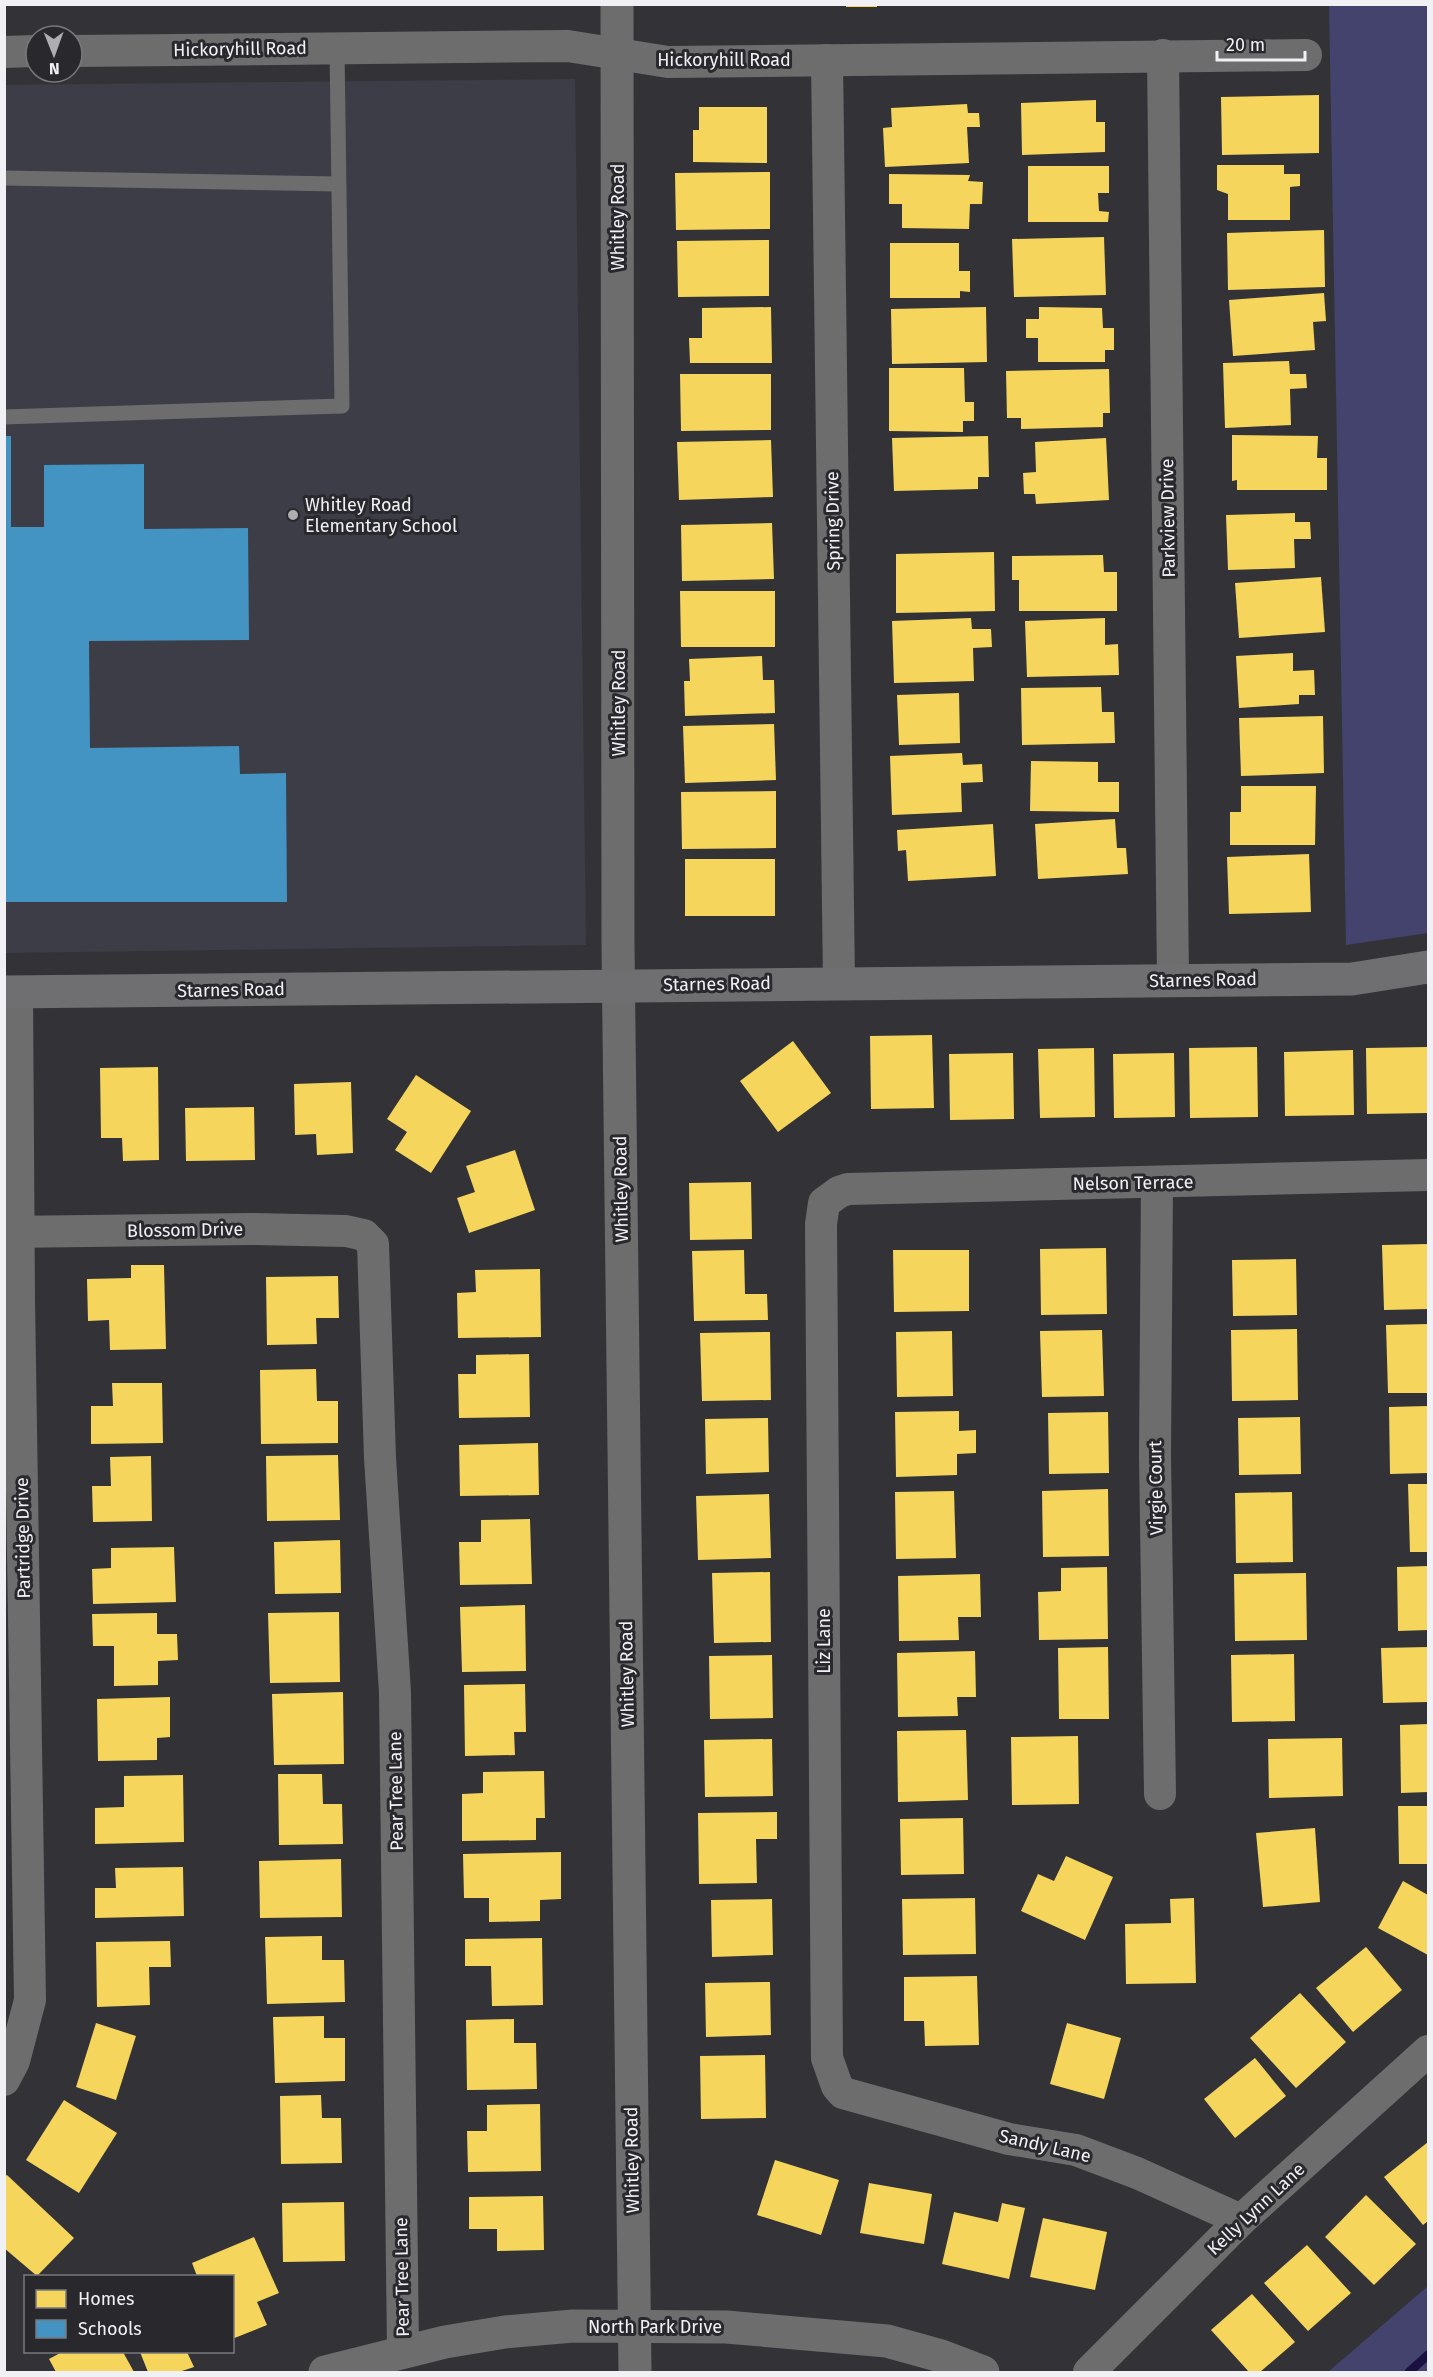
<svg xmlns="http://www.w3.org/2000/svg" width="1433" height="2377" viewBox="0 0 1433 2377" font-family="'Fira Sans',sans-serif">
<style>
.built{fill:#3d3d47}
.green{fill:#43436d}
.homes{fill:#f6d55c}
.schools{fill:#4393c3}
.lines{fill:none;stroke-linecap:round;stroke-linejoin:round}
.stream{stroke:#1a1042;stroke-width:9}
.service{stroke:#6d6d6e;stroke-width:15}
.minor{stroke:#6d6d6e;stroke-width:32}
.tertiary{stroke:#6d6d6e;stroke-width:33}
.secondary{stroke:#6f6f72;stroke-width:33}
.poi-dot{fill:#aeaeb2;stroke:#28282d;stroke-width:2}
.labels{text-anchor:middle;dominant-baseline:central;stroke-width:6;stroke-linejoin:round;paint-order:stroke}
.street-label{font-size:18px;fill:#f1f1f5;stroke:#28282d}
.poi-label{font-size:18px;fill:#f1f1f5;stroke:#28282d;text-anchor:start}
</style>
<rect width="100%" height="100%" fill="#333337"/>
<path class="built" d="M575 79 586 945 5 953 4 85Z"/>
<g class="green">
<path d="M1329 5H1428V933L1346 945Z"/>
<path d="M1428 2286V2372H1328Z"/>
</g>
<g class="homes">
<rect x="846" y="4" width="31" height="3"/>
<path d="M1319 95V153L1222 155 1221 97Z"/>
<path d="M1096 100V122H1105V152L1022 155 1021 103Z"/>
<path d="M967 104 968 113H979L980 127H967L969 163 885 167 883 128 892 127 891 108Z"/>
<path d="M699 107H767V163L693 162V130H699Z"/>
<path d="M1217 165H1284V174H1300V186L1290 187V220H1228V194L1217 190Z"/>
<path d="M1028 166H1109V193H1098L1099 211 1109 212 1108 222H1028Z"/>
<path d="M770 172V229L676 230 675 173Z"/>
<path d="M889 174 970 175 968 181 983 182 982 204H970L969 229 902 228V204H889Z"/>
<path d="M1324 230 1325 287 1228 290 1227 233Z"/>
<path d="M1104 237 1106 295 1014 297 1012 239Z"/>
<path d="M769 240V296L678 297 677 241Z"/>
<path d="M890 243H959V271H970V292L960 291V298H890Z"/>
<path d="M1324 293 1326 321 1313 322 1315 350 1233 356 1229 300Z"/>
<path d="M771 307 772 363H690L689 338H702V308Z"/>
<path d="M986 307 987 362 892 364 891 309Z"/>
<path d="M1039 307 1102 308 1103 328H1114V350H1105V362H1038V338H1026V319H1039Z"/>
<path d="M1289 361 1290 374H1306L1307 388 1290 389 1291 425 1225 428 1223 363Z"/>
<path d="M889 368H964L965 402H974V421H963V432L889 431Z"/>
<path d="M1109 369 1110 413H1103V427L1021 429V418H1007L1006 371Z"/>
<path d="M680 374H771V430L681 431Z"/>
<path d="M1232 435 1318 436 1317 458H1327V490H1237V480L1232 481Z"/>
<path d="M988 436 989 477H978V489L894 491 892 438Z"/>
<path d="M1106 438 1109 500 1036 504 1035 494H1024L1023 473 1036 472 1035 442Z"/>
<path d="M771 440 773 497 679 500 677 442Z"/>
<path d="M1295 513V522H1310L1311 539H1294L1295 568 1228 570 1226 515Z"/>
<path d="M772 523 774 579 682 581 681 525Z"/>
<path d="M994 552 995 611 896 613V554Z"/>
<path d="M1103 555 1104 572H1117V611H1019V580H1012V556Z"/>
<path d="M1321 577 1325 632 1239 638 1235 583Z"/>
<path d="M680 591H775V647H681Z"/>
<path d="M971 618 972 629H991L992 647 973 648 974 681 894 683 892 621Z"/>
<path d="M1105 618V645L1118 644 1119 675 1027 677 1025 621Z"/>
<path d="M1293 653V671L1314 670 1315 695H1299V704L1239 708 1236 656Z"/>
<path d="M762 656 763 680H774L775 713 685 716 684 681H690L689 659Z"/>
<path d="M1101 687 1102 712H1114L1115 743 1022 745 1021 688Z"/>
<path d="M959 693 960 743 899 745 897 695Z"/>
<path d="M1323 716 1324 773 1241 776 1239 718Z"/>
<path d="M774 724 776 780 685 783 683 726Z"/>
<path d="M962 753 963 765 982 764 983 782 961 783 962 812 892 815 890 756Z"/>
<path d="M1031 761 1098 762V782H1119V812L1030 811Z"/>
<path d="M1241 786H1316L1315 845H1230V812H1241Z"/>
<path d="M776 791V848L682 849 681 792Z"/>
<path d="M1115 819 1117 848H1126L1128 874 1038 879 1035 824Z"/>
<path d="M993 824 996 876 908 881 906 850 898 851 897 830Z"/>
<path d="M1309 854 1311 912 1229 914 1227 857Z"/>
<rect x="685" y="859" width="90" height="57"/>
<path d="M932 1035 934 1108 871 1109 870 1036Z"/>
<path d="M793 1041 831 1093 778 1132 740 1081Z"/>
<path d="M1257 1047 1258 1117 1190 1118 1189 1048Z"/>
<path d="M1428 1047V1113L1367 1114 1366 1048Z"/>
<path d="M1094 1048 1095 1117 1040 1118 1038 1049Z"/>
<path d="M1353 1050 1354 1115 1285 1116 1284 1052Z"/>
<path d="M1013 1053 1014 1119 950 1120 949 1054Z"/>
<path d="M1174 1053 1175 1117 1114 1118 1113 1054Z"/>
<path d="M158 1067 159 1160 123 1161 122 1138H101L100 1068Z"/>
<path d="M416 1075 471 1111 431 1173 395 1150 407 1132 387 1119Z"/>
<path d="M351 1082 353 1153 317 1155 316 1134 295 1135 294 1084Z"/>
<path d="M254 1107 255 1160 186 1161 185 1108Z"/>
<path d="M515 1150 535 1210 469 1233 457 1198 475 1192 466 1166Z"/>
<path d="M751 1182 752 1239 690 1240 689 1183Z"/>
<path d="M1428 1244V1309L1384 1310 1382 1245Z"/>
<path d="M1106 1248 1107 1314 1041 1315 1040 1249Z"/>
<path d="M744 1250 745 1294H767L768 1320 694 1321 692 1251Z"/>
<path d="M893 1250H969V1311L894 1312Z"/>
<path d="M1296 1259 1297 1315 1233 1316 1232 1260Z"/>
<path d="M131 1265H164L166 1349 110 1350 109 1320 88 1321 87 1279 131 1278Z"/>
<path d="M540 1269 541 1337 458 1338 457 1293 476 1292 475 1270Z"/>
<path d="M338 1276 339 1318H316L317 1344 267 1345 266 1277Z"/>
<path d="M1428 1324V1393H1388L1386 1325Z"/>
<path d="M1297 1329 1298 1400 1232 1401 1231 1330Z"/>
<path d="M1102 1330 1104 1396 1042 1397 1040 1331Z"/>
<path d="M952 1331 953 1396 897 1397 896 1332Z"/>
<path d="M770 1332 771 1400 702 1401 700 1333Z"/>
<path d="M529 1354 530 1417 459 1418 458 1374H476V1355Z"/>
<path d="M316 1369 317 1401H338V1443L261 1444 260 1370Z"/>
<path d="M112 1383H162L163 1443 91 1444V1406H113Z"/>
<path d="M1428 1406V1473L1390 1474 1389 1407Z"/>
<path d="M959 1411V1431L976 1430V1453L957 1454V1475L896 1477 895 1412Z"/>
<path d="M1108 1412 1109 1473 1049 1474 1048 1413Z"/>
<path d="M1300 1417 1301 1474 1239 1475 1238 1418Z"/>
<path d="M768 1418 769 1472 706 1474 705 1419Z"/>
<path d="M538 1443 539 1495 460 1496 459 1445Z"/>
<path d="M338 1455 340 1520 267 1521 266 1456Z"/>
<path d="M151 1456 152 1521 93 1522 92 1486H111L110 1457Z"/>
<path d="M1408 1484H1428V1552H1410Z"/>
<path d="M1108 1489 1109 1556 1043 1557 1042 1491Z"/>
<path d="M954 1491 956 1558 896 1559 895 1492Z"/>
<path d="M1292 1492 1293 1562 1236 1563 1235 1493Z"/>
<path d="M769 1494 771 1558 698 1560 696 1496Z"/>
<path d="M530 1519 532 1584 460 1585 459 1542H481V1520Z"/>
<path d="M340 1540 341 1593 275 1594 274 1542Z"/>
<path d="M174 1547 176 1602 93 1604 92 1569 111 1568V1548Z"/>
<path d="M1428 1566V1630L1398 1631 1397 1567Z"/>
<path d="M1107 1567 1108 1639 1039 1640 1038 1592 1061 1591V1568Z"/>
<path d="M770 1572 771 1642 714 1643 712 1573Z"/>
<path d="M1306 1573 1307 1640 1235 1641 1234 1574Z"/>
<path d="M980 1574 981 1617H958L959 1640 899 1641 898 1576Z"/>
<path d="M525 1605 526 1671 462 1672 460 1607Z"/>
<path d="M339 1612 340 1682 270 1683 268 1613Z"/>
<path d="M157 1613V1634H177L178 1660 158 1661V1685L114 1686V1646H93L92 1614Z"/>
<path d="M1108 1647 1109 1719H1059L1058 1648Z"/>
<path d="M1428 1647V1702L1383 1703 1381 1648Z"/>
<path d="M975 1651 976 1697H957L958 1716 898 1717 897 1653Z"/>
<path d="M1294 1654 1295 1721 1232 1722 1231 1655Z"/>
<path d="M772 1655 773 1718 710 1719 709 1656Z"/>
<path d="M525 1684 526 1732H514L515 1755 465 1756 464 1685Z"/>
<path d="M343 1692 344 1764 274 1765 272 1694Z"/>
<path d="M170 1697V1737L157 1738V1760L98 1761 97 1699Z"/>
<path d="M1428 1724V1792L1401 1793 1400 1725Z"/>
<path d="M966 1730 968 1800 898 1802 897 1731Z"/>
<path d="M1078 1736 1079 1804 1012 1805 1011 1737Z"/>
<path d="M1342 1738 1343 1796 1269 1798 1268 1739Z"/>
<path d="M772 1739 773 1796 705 1797 704 1740Z"/>
<path d="M544 1771 545 1818H536V1840L462 1841V1794L483 1793V1772Z"/>
<path d="M278 1774H322L323 1804H342L343 1844 279 1845Z"/>
<path d="M183 1775 184 1842 95 1844V1808L124 1807V1776Z"/>
<path d="M1398 1806H1428V1864H1399Z"/>
<path d="M777 1812V1839H756L757 1883 699 1884 698 1813Z"/>
<path d="M963 1818 964 1874 901 1875 900 1819Z"/>
<path d="M1315 1828 1320 1902 1263 1907 1256 1833Z"/>
<path d="M561 1852V1899L540 1900V1921L489 1922V1898H464L463 1854Z"/>
<path d="M1066 1856 1113 1877 1085 1940 1021 1911 1038 1874 1054 1881Z"/>
<path d="M341 1859 342 1917 260 1918 259 1861Z"/>
<path d="M183 1867 184 1916 95 1918V1888H116L115 1868Z"/>
<path d="M1403 1881 1428 1895V1955L1378 1928Z"/>
<path d="M975 1898 976 1954 903 1955 902 1899Z"/>
<path d="M1194 1898 1196 1983 1126 1984 1125 1924 1171 1923 1170 1899Z"/>
<path d="M772 1899 773 1955 712 1957 711 1900Z"/>
<path d="M322 1936V1960H344L345 2002 267 2004 265 1937Z"/>
<path d="M542 1938 543 2005 492 2006 491 1966H465V1939Z"/>
<path d="M170 1941 171 1967H149L150 2005 97 2007 96 1942Z"/>
<path d="M1366 1947 1402 1990 1353 2032 1316 1988Z"/>
<path d="M977 1976 979 2045 925 2046 924 2021H904V1977Z"/>
<path d="M770 1982 771 2035 706 2037 705 1983Z"/>
<path d="M1300 1993 1346 2042 1296 2088 1250 2038Z"/>
<path d="M324 2016V2038H345V2081L275 2083 273 2017Z"/>
<path d="M514 2019V2043H536L537 2089 467 2090 466 2020Z"/>
<path d="M96 2023 136 2036 116 2100 76 2087Z"/>
<path d="M1067 2023 1121 2038 1104 2099 1050 2084Z"/>
<path d="M765 2055 766 2118 701 2119 700 2056Z"/>
<path d="M1255 2058 1286 2096 1235 2138 1204 2099Z"/>
<path d="M321 2095 322 2118H341L342 2163 281 2164 280 2096Z"/>
<path d="M64 2100 117 2133 79 2193 26 2160Z"/>
<path d="M540 2104 541 2171 468 2172 467 2131H487V2105Z"/>
<path d="M1428 2142V2221L1423 2225 1384 2177Z"/>
<path d="M775 2160 839 2180 821 2235 757 2215Z"/>
<path d="M7 2175 74 2238 37 2276 4 2248V2177Z"/>
<path d="M869 2183 932 2194 924 2244 860 2233Z"/>
<path d="M1366 2195 1416 2244 1374 2285 1325 2237Z"/>
<path d="M543 2196 544 2250 497 2251V2229H469V2197Z"/>
<path d="M344 2202 345 2261 283 2262 282 2203Z"/>
<path d="M1002 2203 1025 2208 1009 2279 942 2264 954 2212 998 2222Z"/>
<path d="M1043 2218 1107 2232 1095 2290 1030 2277Z"/>
<path d="M254 2237 279 2293 257 2302 267 2325 232 2339V2276H197L192 2263Z"/>
<path d="M1307 2245 1351 2293 1308 2331 1264 2283Z"/>
<path d="M1252 2294 1295 2342 1260 2372H1249L1211 2330Z"/>
<path d="M62 2352H123L134 2372H56L49 2359Z"/>
<path d="M140 2352H187L194 2367 179 2372H148Z"/>
</g>
<path class="schools" d="M4 436H11V527H44V465L144 464V529L248 528 249 640 89 641 90 748 239 746 240 774 286 773 287 902H4Z"/>
<g class="lines">
<path class="stream" d="M1409 2372 1428 2355"/>
<g class="service">
<path d="M4 178 337 184"/>
<path d="M4 417 342 406 337 48"/>
</g>
<g class="minor">
<path d="M72 51 568 46 668 62 1306 55"/>
<path d="M4 52 36 51"/>
<path d="M1163 55 1173 981"/>
<path d="M827 60 839 983"/>
<path d="M1157 1182 1155 1455 1160 1794"/>
<path d="M4 1232 252 1229 346 1231 364 1235 373 1244 380 1458 395 1692 403 2351"/>
<path d="M4 2080 14 2061 30 2000 19 1300 17 992"/>
<path d="M1241 2220 1137 2173 1076 2150 1009 2139 843 2093 837 2086 827 2058 821 1224 824 1203 839 1192 848 1189 1428 1175"/>
<path d="M1089 2372 1241 2220 1428 2051"/>
</g>
<g class="tertiary">
<path d="M617 4 618 946 635 2372"/>
<path d="M325 2372 445 2342 505 2332 573 2326 726 2327 887 2341 941 2356 983 2372"/>
</g>
<path class="secondary" d="M4 992 1352 979 1428 967"/>
</g>
<circle class="poi-dot" cx="293" cy="515" r="6"/>
<g class="labels">
<g class="street-label">
<text transform="translate(240 49) rotate(-1)">Hickoryhill Road</text>
<text x="724" y="60">Hickoryhill Road</text>
<text transform="translate(618 217) rotate(-90)">Whitley Road</text>
<text transform="translate(1168 518) rotate(-91)">Parkview Drive</text>
<text transform="translate(833 521) rotate(-91)">Spring Drive</text>
<text transform="translate(619 703) rotate(-90)">Whitley Road</text>
<text transform="translate(1203 980) rotate(-1)">Starnes Road</text>
<text transform="translate(717 984) rotate(-1)">Starnes Road</text>
<text transform="translate(231 990) rotate(-1)">Starnes Road</text>
<text transform="translate(1133 1183) rotate(-1)">Nelson Terrace</text>
<text transform="translate(621 1189) rotate(-91)">Whitley Road</text>
<text transform="translate(185 1230) rotate(-1)">Blossom Drive</text>
<text transform="translate(1156 1488) rotate(-91)">Virgie Court</text>
<text transform="translate(23 1538) rotate(-91)">Partridge Drive</text>
<text transform="translate(824 1641) rotate(-90)">Liz Lane</text>
<text transform="translate(627 1674) rotate(-91)">Whitley Road</text>
<text transform="translate(396 1791) rotate(-91)">Pear Tree Lane</text>
<text transform="translate(1045 2146) rotate(13)">Sandy Lane</text>
<text transform="translate(632 2160) rotate(-91)">Whitley Road</text>
<text transform="translate(1256 2209) rotate(-43)">Kelly Lynn Lane</text>
<text transform="translate(402 2277) rotate(-91)">Pear Tree Lane</text>
<text x="655" y="2327">North Park Drive</text>
</g>
<g class="poi-label">
<text x="305" y="505">Whitley Road<tspan x="305" dy="21">Elementary School</tspan></text>
</g>
</g>
<rect width="1433" height="2377" fill="none" stroke="#f1f1f5" stroke-width="12"/>
<rect x="24" y="2275" width="210" height="78" fill="#28282d" stroke="#78787d" stroke-width="1.5"/>
<rect x="36" y="2290" width="30" height="18" fill="#f6d55c" stroke="#78787d" stroke-width="1.5"/>
<text x="78" y="2305" font-size="18" fill="#f1f1f5">Homes</text>
<rect x="36" y="2320" width="30" height="18" fill="#4393c3" stroke="#78787d" stroke-width="1.5"/>
<text x="78" y="2335" font-size="18" fill="#f1f1f5">Schools</text>
<g transform="translate(54 54) rotate(179)"><circle r="28" fill="#28282d" stroke="#78787d" stroke-width="1.5"/>
<path d="M0-4.5L10 22L0 15L-10 22Z" fill="#aeaeb2"/>
<text y="-9" font-size="16" font-weight="bold" text-anchor="middle" fill="#f1f1f5">N</text>
</g>
<path d="M1217 51v9h88v-9" fill="none" stroke="#f1f1f5" stroke-width="3"/>
<text x="1226" y="51" font-size="18" fill="#f1f1f5" stroke="#28282d" stroke-width="4.5" paint-order="stroke">20 m</text>
</svg>
